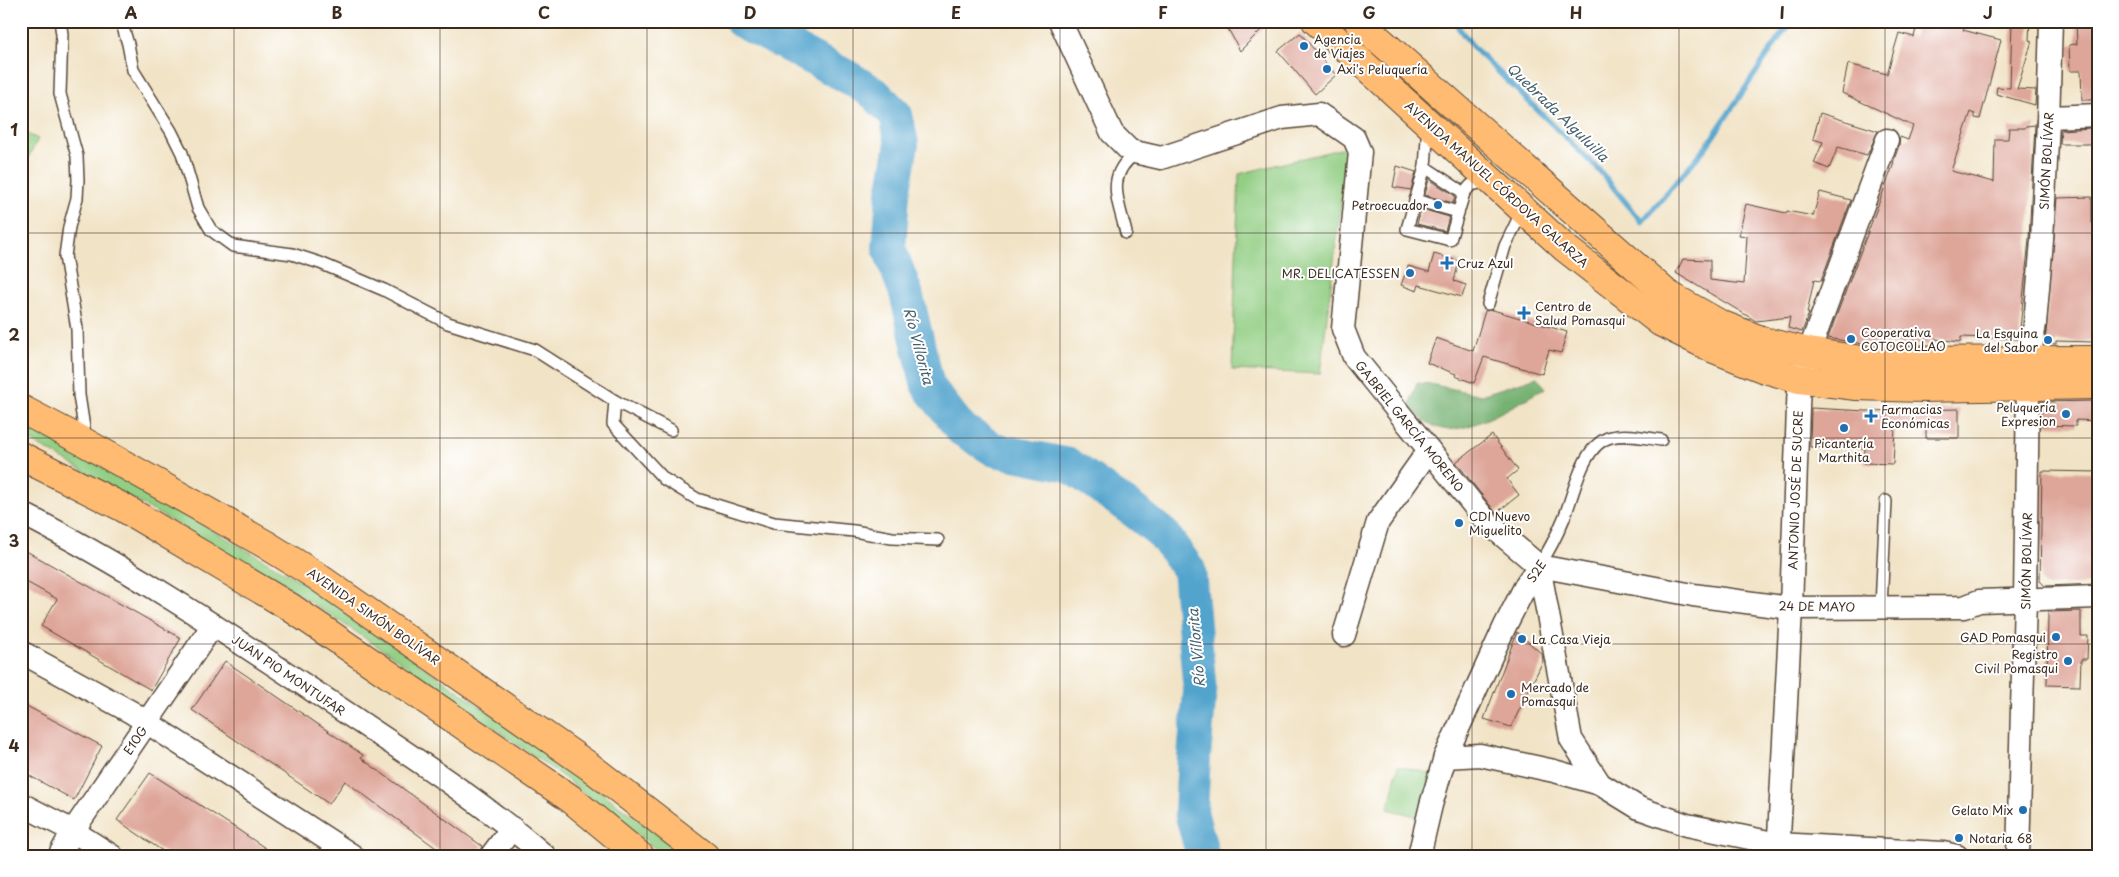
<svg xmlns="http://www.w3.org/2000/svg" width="2119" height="877" viewBox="0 0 2119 877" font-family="'Playpen Sans',sans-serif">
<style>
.green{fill:#92ce83;stroke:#667c50}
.forest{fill:#75b171;stroke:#586e48}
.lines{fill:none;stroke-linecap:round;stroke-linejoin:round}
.stream{stroke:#53a4cd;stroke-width:5.5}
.river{stroke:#53a4cd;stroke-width:34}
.building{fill:#dea599}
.lane-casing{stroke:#564637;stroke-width:14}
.street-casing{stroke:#564637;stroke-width:25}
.primary-casing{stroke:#564637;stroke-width:30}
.highway-casing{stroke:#564637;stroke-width:30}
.lane{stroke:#fff;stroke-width:11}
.street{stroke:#fff;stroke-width:22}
.primary{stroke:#ffbb71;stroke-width:28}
.highway{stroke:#ffbb71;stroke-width:28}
.grid{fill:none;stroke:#3b2a1e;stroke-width:1;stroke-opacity:0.55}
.poi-dot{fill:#1f6fb2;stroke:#fff;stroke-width:2}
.labels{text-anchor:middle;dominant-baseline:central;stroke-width:4;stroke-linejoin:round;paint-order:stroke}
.poi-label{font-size:12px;fill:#3b2a1e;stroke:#fff;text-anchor:start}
.street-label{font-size:12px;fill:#3b2a1e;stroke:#fff}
.water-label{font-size:14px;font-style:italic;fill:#46616d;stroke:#fff}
.neatline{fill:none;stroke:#3b2a1e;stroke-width:2}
.grid-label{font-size:16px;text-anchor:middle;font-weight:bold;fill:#3b2a1e}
</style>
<rect width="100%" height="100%" fill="#fff"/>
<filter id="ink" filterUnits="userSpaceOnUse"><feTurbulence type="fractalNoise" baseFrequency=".02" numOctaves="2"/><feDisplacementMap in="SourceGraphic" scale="10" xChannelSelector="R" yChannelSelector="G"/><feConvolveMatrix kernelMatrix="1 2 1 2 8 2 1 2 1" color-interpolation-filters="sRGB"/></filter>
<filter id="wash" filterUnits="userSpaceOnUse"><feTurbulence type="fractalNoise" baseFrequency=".0096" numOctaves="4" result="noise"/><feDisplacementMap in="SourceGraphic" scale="20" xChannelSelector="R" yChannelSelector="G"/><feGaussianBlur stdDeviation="1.12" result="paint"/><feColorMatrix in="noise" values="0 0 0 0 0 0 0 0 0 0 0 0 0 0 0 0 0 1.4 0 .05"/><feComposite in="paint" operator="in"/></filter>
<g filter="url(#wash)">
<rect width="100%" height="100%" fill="#f1e3c6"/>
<g class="green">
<path d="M21 131 38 139 21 172Z"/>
<path d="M1348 147 1320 374 1232 370 1239 174Z"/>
<path d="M21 423 129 482 302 582 575 772 686 856H665L569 781 397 659 295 592 21 435Z"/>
<path d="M1398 766 1433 774 1423 818 1388 809Z"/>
</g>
<path class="forest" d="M1537 377 1545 388C1521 401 1470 434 1443 429 1431 427 1416 415 1409 405L1417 383 1430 384 1481 395Z"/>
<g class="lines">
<path class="stream" d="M1457 21 1458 27 1473 47 1599 170 1642 222 1706 147 1783 32 1794 21"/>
<path class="river" d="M741 21 846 76 874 93 896 115 902 144 893 194 889 248 906 293 928 386 961 429 995 450 1069 465 1134 511 1163 534 1189 570 1200 692 1194 756 1191 812 1203 856"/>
</g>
<g id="blocks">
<g class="building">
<path d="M1224 21H1270L1240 51Z"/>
<path d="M1918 21H1966L1963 30 2001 40 1980 119 1975 118V114L1971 112 1951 171 1994 182 1995 139H2008L2009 128H2025L2026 126 2035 125 2029 239 2019 339 1961 337V342L1935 339 1934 345H1900L1875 342 1874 345H1869L1828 338 1894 163H1893L1899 145 1900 137 1908 140 1913 126 1842 93 1848 64 1887 74 1899 33 1914 37Z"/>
<path d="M2012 21H2030L2029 40 2032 41 2017 89 2036 90 2035 105 1996 94 1997 87 2010 88Z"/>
<path d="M2076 21H2098V100H2082L2081 71H2070L2069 45 2077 44Z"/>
<path d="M1300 33 1336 75 1315 94 1278 51Z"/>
<path d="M1820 113 1878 131 1867 155 1838 147 1829 169 1814 163 1823 142 1813 139Z"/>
<path d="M2091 128 2092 144H2060L2061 130Z"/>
<path d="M1397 166 1416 172 1411 190 1393 187Z"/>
<path d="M1429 179 1455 196 1453 203 1425 195Z"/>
<path d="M1820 192 1851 200 1821 281 1814 280 1807 313H1809L1802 332 1788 328 1790 317 1756 321 1676 273 1683 259 1710 260V280L1744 284 1747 236 1739 235 1746 204 1786 213 1787 211 1813 216Z"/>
<path d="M2092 197V223H2095L2094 262H2096L2093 342 2056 341V344L2045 343 2057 198Z"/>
<path d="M1421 209 1449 217 1445 231 1417 224Z"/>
<path d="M1434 254 1459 261 1454 281 1466 285 1462 297 1419 285 1417 291 1401 285 1408 266 1429 272Z"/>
<path d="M1493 310 1567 332 1561 353 1549 350 1542 374 1484 357 1474 383 1455 376 1456 374 1427 363 1436 338 1473 351 1485 311Z"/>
<path d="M2098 401V421L2076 420V426L2041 425V402Z"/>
<path d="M1811 408 1866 411 1959 409V438H1926V427L1895 428 1893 464 1864 463 1865 448 1810 447Z"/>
<path d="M1492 435 1518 470 1507 479 1519 495 1496 513 1456 462Z"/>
<path d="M2042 471 2098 472V584L2045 586 2040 581Z"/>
<path d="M21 548 181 638 151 690 41 626 57 599 21 579Z"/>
<path d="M2081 611V636H2088L2087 659H2081L2080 686 2047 685 2048 612Z"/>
<path d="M1517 632 1542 654 1543 661 1511 727 1484 719Z"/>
<path d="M225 661 363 755 361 758 482 846 478 856H447L345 781 329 804 192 710Z"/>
<path d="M21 703 102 746 74 800 21 771Z"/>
<path d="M150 773 237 829 277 856H170L117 820Z"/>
</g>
</g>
</g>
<g filter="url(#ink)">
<use href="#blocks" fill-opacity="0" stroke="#564637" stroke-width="1"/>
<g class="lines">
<g class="lane-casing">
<g id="lane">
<path d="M60 21 62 34 60 94 77 156 78 180 77 198 69 227 65 256 77 329 79 395 86 441"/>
<path d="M121 21 128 44 133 70 171 131 182 153 198 208 211 230 233 246 292 254 320 263 384 290 448 323 535 350 615 401 671 430"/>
<path d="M1428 125 1425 167 1407 229 1450 240 1464 193 1471 185 1489 181"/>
<path d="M1425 167 1464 193"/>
<path d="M1415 200 1458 212"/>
<path d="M1126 233C1119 202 1104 176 1136 153"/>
<path d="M1488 304 1505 246 1523 209"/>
<path d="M615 401 613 424 664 479 697 499 774 523 854 531 892 538 938 540"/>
<path d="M1539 566C1549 551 1557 535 1564 518 1574 495 1582 444 1611 437 1626 433 1646 438 1661 440"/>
<path d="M1881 607 1886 501"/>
</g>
</g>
<g class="street-casing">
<g id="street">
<path d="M1060 21 1112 133 1130 151 1161 158 1282 118 1319 114 1354 138 1360 152 1343 329 1354 357 1488 523 1539 566 1571 739 1600 784 1639 808 1687 825 1778 844 1943 853 1957 856"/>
<path d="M2048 122 2050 117 2098 115"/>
<path d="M21 513C126 566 223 631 321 696 397 747 475 796 545 856"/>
<path d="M1539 566 1693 595 1791 608 1964 607 1979 601 2098 597"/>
<path d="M1344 635 1378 522 1429 450"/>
<path d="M21 652 131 712 353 856"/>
<path d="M1445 757 1480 755 1554 771 1600 784"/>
<path d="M21 804 73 831 112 856"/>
<path d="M59 856 73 831 213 625"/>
<path d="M491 856 512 828"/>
<path d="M1419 856 1431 805 1445 757 1505 626 1527 583 1539 566"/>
<path d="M1778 856 1791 608 1799 379 1887 140"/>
<path d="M2018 856 2025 599 2028 385 2029 360 2035 324 2042 240 2048 122 2051 21"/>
</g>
</g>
<g class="primary-casing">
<g id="primary">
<path d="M1316 21 1565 248 1660 322 1714 349 1762 368 1799 379 1856 386 1922 388 2098 385"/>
<path d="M1358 21 1667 294 1720 324 1766 342 1809 352 1868 361 2098 360"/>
</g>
</g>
<g class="highway-casing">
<g id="highway">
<path d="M21 409 86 443 265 544 315 575 589 766 705 856"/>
<path d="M21 456 122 507 290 607 571 799 640 856"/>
</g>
</g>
<use href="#lane" class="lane"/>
<use href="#street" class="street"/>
<use href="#primary" class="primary"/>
<use href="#highway" class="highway"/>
</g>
</g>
<path class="grid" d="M234 21V856M440 21V856M647 21V856M853 21V856M1060 21V856M1266 21V856M1472 21V856M1679 21V856M1885 21V856M21 233H2098M21 438H2098M21 644H2098"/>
<g class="poi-dot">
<circle cx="1304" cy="46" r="5"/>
<circle cx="1327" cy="69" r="5"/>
<circle cx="1438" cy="205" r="5"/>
<path d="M1444.5 255.5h5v5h5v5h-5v5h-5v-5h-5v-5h5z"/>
<circle cx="1410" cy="273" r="5"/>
<path d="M1521.5 305.5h5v5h5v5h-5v5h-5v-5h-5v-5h5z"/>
<circle cx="1851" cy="339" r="5"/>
<circle cx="2048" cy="340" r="5"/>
<circle cx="2066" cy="414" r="5"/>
<path d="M1868.5 408.5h5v5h5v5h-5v5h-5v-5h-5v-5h5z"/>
<circle cx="1844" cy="428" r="5"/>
<circle cx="1459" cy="523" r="5"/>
<circle cx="2056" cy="637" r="5"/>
<circle cx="1522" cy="639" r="5"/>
<circle cx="2068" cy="661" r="5"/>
<circle cx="1511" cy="694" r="5"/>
<circle cx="2023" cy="810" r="5"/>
<circle cx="1959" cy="838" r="5"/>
</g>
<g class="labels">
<g class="poi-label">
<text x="1314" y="39">Agencia<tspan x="1314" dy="14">de Viajes</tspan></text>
<text x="1337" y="69">Axi's Peluquería</text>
<text x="1428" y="205" text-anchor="end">Petroecuador</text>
<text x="1457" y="263">Cruz Azul</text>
<text x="1400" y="273" text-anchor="end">MR. DELICATESSEN</text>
<text x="1535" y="306">Centro de<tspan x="1535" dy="14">Salud Pomasqui</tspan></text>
<text x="1861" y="332">Cooperativa<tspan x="1861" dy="14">COTOCOLLAO</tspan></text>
<text x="2038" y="333" text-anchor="end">La Esquina<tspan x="2038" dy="14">del Sabor</tspan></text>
<text x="2056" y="407" text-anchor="end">Peluquería<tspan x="2056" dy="14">Expresion</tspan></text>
<text x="1881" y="409">Farmacias<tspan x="1881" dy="14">Económicas</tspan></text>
<text x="1844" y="443" text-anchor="middle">Picantería<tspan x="1844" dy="14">Marthita</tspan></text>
<text x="1469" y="516">CDI Nuevo<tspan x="1469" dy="14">Miguelito</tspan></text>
<text x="2046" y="637" text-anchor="end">GAD Pomasqui</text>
<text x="1532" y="639">La Casa Vieja</text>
<text x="2058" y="654" text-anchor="end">Registro<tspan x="2058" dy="14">Civil Pomasqui</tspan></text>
<text x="1521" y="687">Mercado de<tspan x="1521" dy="14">Pomasqui</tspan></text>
<text x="2013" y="810" text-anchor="end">Gelato Mix</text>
<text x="1969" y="838">Notaria 68</text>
</g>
<g class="street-label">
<text transform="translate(2046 161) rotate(-87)">SIMÓN BOLÍVAR</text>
<text transform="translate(1497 184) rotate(42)">AVENIDA MANUEL CÓRDOVA GALARZA</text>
<text transform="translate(1410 426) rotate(51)">GABRIEL GARCÍA MORENO</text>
<text transform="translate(1795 490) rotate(-88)">ANTONIO JOSÉ DE SUCRE</text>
<text transform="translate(2026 561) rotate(-89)">SIMÓN BOLÍVAR</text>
<text transform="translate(1536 571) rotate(-56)">S2E</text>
<text transform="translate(1817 606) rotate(1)">24 DE MAYO</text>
<text transform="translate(374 616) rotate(35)">AVENIDA SIMÓN BOLÍVAR</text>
<text transform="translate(289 675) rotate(34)">JUAN PIO MONTUFAR</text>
<text transform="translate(135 740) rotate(-56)">E10G</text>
</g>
<g class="water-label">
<text transform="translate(1558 112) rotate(44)">Quebrada Alguluilla</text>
<text transform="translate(919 346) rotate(75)">Río Villorita</text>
<text transform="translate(1196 648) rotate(-95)">Río Villorita</text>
</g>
</g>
<rect width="2119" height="877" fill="none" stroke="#fff" stroke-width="55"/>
<rect x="28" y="28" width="2064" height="822" class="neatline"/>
<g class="grid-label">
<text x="131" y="19">A</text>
<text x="337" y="19">B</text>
<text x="544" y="19">C</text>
<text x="750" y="19">D</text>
<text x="956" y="19">E</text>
<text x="1163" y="19">F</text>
<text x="1369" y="19">G</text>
<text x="1576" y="19">H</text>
<text x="1782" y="19">I</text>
<text x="1988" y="19">J</text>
<text x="14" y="136">1</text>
<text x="14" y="341">2</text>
<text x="14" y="547">3</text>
<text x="14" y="752">4</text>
</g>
</svg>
